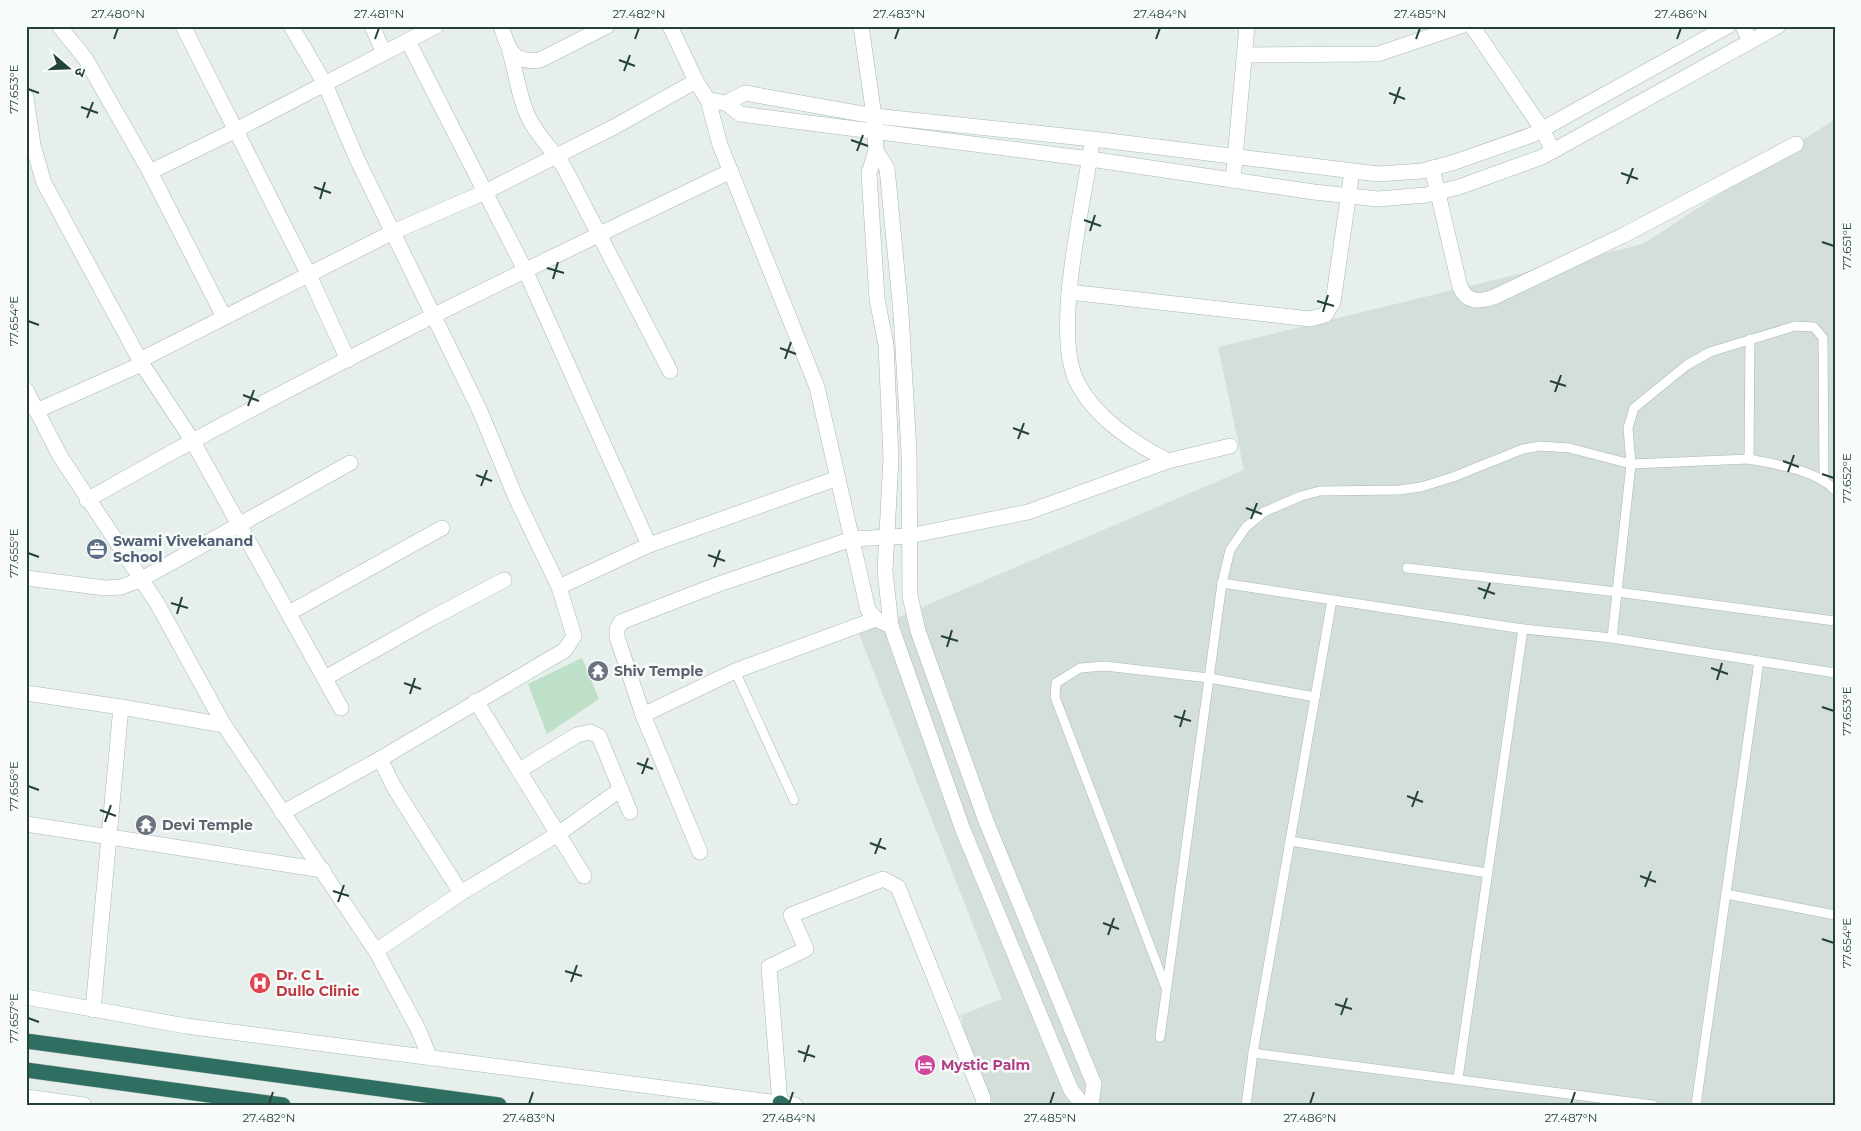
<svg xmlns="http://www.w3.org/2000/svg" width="1861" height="1131" viewBox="0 0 1861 1131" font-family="Montserrat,'Noto Sans Devanagari',sans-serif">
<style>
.built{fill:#d4dfda}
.green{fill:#bfe0c8}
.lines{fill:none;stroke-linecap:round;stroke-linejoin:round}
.lane-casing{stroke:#a8b8b2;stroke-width:10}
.street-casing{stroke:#a8b8b2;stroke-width:16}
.secondary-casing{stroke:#a4bbb3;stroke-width:16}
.highway-casing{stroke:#c2cac8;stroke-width:16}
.lane{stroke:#fff;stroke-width:9}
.street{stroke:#fff;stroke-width:15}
.secondary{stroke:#fff;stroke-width:15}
.highway{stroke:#2f6f62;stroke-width:15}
.ticks{fill:none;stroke:#24423a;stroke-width:2}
.labels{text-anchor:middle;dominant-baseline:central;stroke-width:5;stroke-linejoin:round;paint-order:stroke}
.service-label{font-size:14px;font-weight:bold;fill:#4e5e75;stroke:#f7fbf9;text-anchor:start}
.worship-label{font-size:14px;font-weight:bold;fill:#5b616d;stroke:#f7fbf9;text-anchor:start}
.health-label{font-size:14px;font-weight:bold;fill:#be3a42;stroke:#f7fbf9;text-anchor:start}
.hotel-label{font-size:14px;font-weight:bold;fill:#b23c85;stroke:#f7fbf9;text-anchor:start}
.neatline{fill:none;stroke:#24423a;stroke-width:2}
.ticks-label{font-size:12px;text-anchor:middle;fill:#24423a}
</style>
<rect width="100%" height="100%" fill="#e6efeb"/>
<path class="built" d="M1835 119V1105H977L961 1015 1002 999 859 634 1244 470 1218 347 1643 244Z"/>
<path class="green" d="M582 658 599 699 547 734 528 684Z"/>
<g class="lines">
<g class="lane-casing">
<g id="lane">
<path d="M1750 339 1749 459C1778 465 1813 469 1835 490"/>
<path d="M1407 568 1617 592 1835 621"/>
<path d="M1222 583 1523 629 1612 638 1835 673"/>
<path d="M1612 638 1631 464 1628 428 1634 408 1687 365 1710 352 1795 326 1814 327 1823 338 1824 479"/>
<path d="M735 671 794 800"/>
<path d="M1290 841 1487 873"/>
<path d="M1726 894 1835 915"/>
<path d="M1166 988 1055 697 1056 683 1080 668 1105 666 1209 678 1315 697"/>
<path d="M1160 1037 1222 583 1230 550 1246 527 1264 512 1301 496 1320 491 1399 490 1421 487 1453 477 1523 449 1540 446 1569 448 1631 464 1749 459"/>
<path d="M1253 1053 1653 1105"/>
<path d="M1458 1078 1523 629"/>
<path d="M1246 1105 1253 1053 1332 600"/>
<path d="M1696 1105 1759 661"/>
</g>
</g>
<g class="street-casing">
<g id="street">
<path d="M59 26 85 58 150 172 224 317"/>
<path d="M183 26 308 273 348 360"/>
<path d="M372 26 384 53"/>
<path d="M501 26C509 49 511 64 540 60L607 26"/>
<path d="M670 26 696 81 708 100 720 145 817 387 868 610 876 619 891 626"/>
<path d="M861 26 874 116 876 151 869 173 877 299 886 345 891 458 885 571 891 626 963 830 1071 1090 1083 1105"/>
<path d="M1472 26 1542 129 1553 151"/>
<path d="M1743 26 1750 41"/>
<path d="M408 41 526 272 649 545"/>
<path d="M510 52C516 72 520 104 531 122 540 139 555 152 565 169L670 371"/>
<path d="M1244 55 1378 54 1461 26"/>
<path d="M26 97 33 145 44 183 142 364 192 440 341 708"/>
<path d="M708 100 726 103 740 114 1090 159 1314 192 1378 199 1426 195 1459 187 1542 157 1778 26"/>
<path d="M726 103 745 93 874 116 1093 139 1378 174 1422 171 1452 163 1532 135 1728 26"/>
<path d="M1091 149C1083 206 1052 333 1077 382 1095 418 1134 443 1168 461"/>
<path d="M876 151 887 168 901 313 909 452 910 596 918 631 986 821 1094 1084 1091 1105"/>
<path d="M1432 168 1460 287C1467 303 1479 302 1494 297L1622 236 1796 144"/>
<path d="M150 172 236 130 436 26"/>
<path d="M1233 180 1247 26"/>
<path d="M1069 292 1310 319 1325 315 1333 302 1352 172"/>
<path d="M140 360 393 232 485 192 614 127 696 81"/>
<path d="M26 390 60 456 157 603 224 725 376 951 418 1029 430 1058"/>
<path d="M36 411 142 364"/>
<path d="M87 500C296 380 514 275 731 171"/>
<path d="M26 578 105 588 121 587 140 580 350 463"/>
<path d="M559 587 649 545 838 478"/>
<path d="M289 613 442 528"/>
<path d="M325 678 430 619 504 580"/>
<path d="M26 693 121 707 224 725"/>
<path d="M476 701 584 876"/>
<path d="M643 715 735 671 876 619"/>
<path d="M380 759 395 789 461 893"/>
<path d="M520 770 577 735 590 732 599 736 630 812"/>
<path d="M282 813 380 759 565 650 574 636 559 587 516 498 480 411 357 159 325 84 291 26"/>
<path d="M26 824 323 870"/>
<path d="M700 852 643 715 617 637V629L621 622 716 585 852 539 909 536 1028 512 1168 461 1230 446"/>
<path d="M376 951 461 893 558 834 621 789"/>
<path d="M93 1010 121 707"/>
<path d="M780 1103 769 967 806 949 791 915 883 879 898 887 983 1098V1105"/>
</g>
</g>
<g class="secondary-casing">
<g id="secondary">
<path d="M26 997 186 1026 795 1105"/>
<path d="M26 1097 84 1105"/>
</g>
</g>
<g class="highway-casing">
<g id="highway">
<path d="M26 1041 499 1105"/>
<path d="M26 1070 283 1105"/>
<path d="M780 1103 783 1105"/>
</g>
</g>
<use href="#lane" class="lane"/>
<use href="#street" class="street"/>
<use href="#secondary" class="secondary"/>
<use href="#highway" class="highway"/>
</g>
<path class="ticks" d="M114 39 118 28M375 39 379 28M635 39 639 28M895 39 899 28M1156 39 1160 28M1416 39 1420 28M1677 39 1681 28M619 60 635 66M624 71 630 55M28 89 39 93M1389 93 1405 99M1394 104 1400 87M81 107 98 113M87 118 93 102M851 140 868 146M857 151 863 135M1621 173 1638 179M1627 184 1633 168M314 187 331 193M320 199 325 182M1084 220 1101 226M1090 231 1095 215M1822 242 1834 246M547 268 564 273M553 279 558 262M1317 301 1334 306M1323 312 1328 295M28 321 39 325M780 348 796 354M785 359 791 342M1550 381 1566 386M1555 392 1561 375M243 395 259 401M248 406 254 390M1013 428 1029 434M1018 439 1024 423M1783 461 1799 467M1788 472 1794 455M1822 474 1834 478M476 475 492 481M481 486 487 470M1246 508 1262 514M1251 519 1257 503M28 553 39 557M708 555 725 561M714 567 720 550M1478 588 1495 594M1484 599 1490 583M171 603 188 608M177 614 182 597M941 636 958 641M947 647 952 630M1711 668 1728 674M1717 680 1722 663M404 683 421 689M410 694 415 678M1822 707 1834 711M1174 716 1191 721M1180 727 1185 710M637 763 653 769M642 774 648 758M28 786 39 790M1407 796 1423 802M1412 807 1418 791M100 810 116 816M105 822 111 805M870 843 886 849M875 854 881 838M1640 876 1656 882M1645 887 1651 871M333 891 349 896M338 902 344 885M1103 923 1119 929M1108 935 1114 918M1822 939 1834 943M565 971 582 976M571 982 577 965M1335 1004 1352 1009M1341 1015 1347 998M28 1018 39 1022M798 1051 815 1057M804 1062 809 1045M269 1104 273 1092M529 1104 533 1092M789 1104 793 1092M1050 1104 1054 1092M1310 1104 1314 1092M1571 1104 1575 1092"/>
<defs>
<g id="office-disc" transform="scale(1.125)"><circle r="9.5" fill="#5c6f8a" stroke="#f7fbf9"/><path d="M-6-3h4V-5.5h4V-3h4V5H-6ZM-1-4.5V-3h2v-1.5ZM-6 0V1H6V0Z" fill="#fff"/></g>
<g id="temple-disc" transform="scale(1.125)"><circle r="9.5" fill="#6b7280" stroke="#f7fbf9"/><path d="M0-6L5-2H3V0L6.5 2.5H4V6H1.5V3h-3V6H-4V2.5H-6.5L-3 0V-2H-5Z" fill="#fff"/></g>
<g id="hospital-disc" transform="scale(1.125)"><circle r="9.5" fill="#e0444e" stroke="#f7fbf9"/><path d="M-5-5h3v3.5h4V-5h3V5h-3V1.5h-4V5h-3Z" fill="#fff"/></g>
<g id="hotel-disc" transform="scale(1.125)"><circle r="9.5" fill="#d1479c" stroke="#f7fbf9"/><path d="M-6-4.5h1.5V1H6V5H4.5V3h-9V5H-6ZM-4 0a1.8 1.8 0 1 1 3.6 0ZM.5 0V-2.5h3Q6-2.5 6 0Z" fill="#fff"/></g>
</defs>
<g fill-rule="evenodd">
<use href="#office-disc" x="97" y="549"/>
<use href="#temple-disc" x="598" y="671"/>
<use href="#temple-disc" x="146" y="825"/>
<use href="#hospital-disc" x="260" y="983"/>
<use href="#hotel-disc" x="925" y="1065"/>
</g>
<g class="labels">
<g class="service-label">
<text x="113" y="541">Swami Vivekanand<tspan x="113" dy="16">School</tspan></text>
</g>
<g class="worship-label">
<text x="614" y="671">Shiv Temple</text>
<text x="162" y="825">Devi Temple</text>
</g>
<g class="health-label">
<text x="276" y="975">Dr. C L<tspan x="276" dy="16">Dullo Clinic</tspan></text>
</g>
<g class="hotel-label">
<text x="941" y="1065">Mystic Palm</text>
</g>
</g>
<rect width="1861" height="1131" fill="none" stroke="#f7fbf9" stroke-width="55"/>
<g transform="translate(68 68) rotate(109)" stroke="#f7fbf9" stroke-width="4" paint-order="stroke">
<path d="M0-4L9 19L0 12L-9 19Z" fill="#24423a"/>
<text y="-8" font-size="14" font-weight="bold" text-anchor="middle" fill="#24423a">उ</text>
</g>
<rect x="28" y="28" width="1806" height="1076" class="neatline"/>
<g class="ticks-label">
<text x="118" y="18">27.480°N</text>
<text x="379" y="18">27.481°N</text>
<text x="639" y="18">27.482°N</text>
<text x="899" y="18">27.483°N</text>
<text x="1160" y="18">27.484°N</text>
<text x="1420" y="18">27.485°N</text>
<text x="1681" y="18">27.486°N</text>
<text transform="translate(14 89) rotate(-90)" y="4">77.653°E</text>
<text transform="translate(1847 246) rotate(-90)" y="4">77.651°E</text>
<text transform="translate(14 321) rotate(-90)" y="4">77.654°E</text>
<text transform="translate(1847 478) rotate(-90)" y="4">77.652°E</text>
<text transform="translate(14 553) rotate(-90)" y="4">77.655°E</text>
<text transform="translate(1847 711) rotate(-90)" y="4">77.653°E</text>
<text transform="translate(14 786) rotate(-90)" y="4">77.656°E</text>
<text transform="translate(1847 943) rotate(-90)" y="4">77.654°E</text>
<text transform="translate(14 1018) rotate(-90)" y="4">77.657°E</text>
<text x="269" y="1122">27.482°N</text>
<text x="529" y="1122">27.483°N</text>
<text x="789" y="1122">27.484°N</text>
<text x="1050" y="1122">27.485°N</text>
<text x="1310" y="1122">27.486°N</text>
<text x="1571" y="1122">27.487°N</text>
</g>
</svg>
